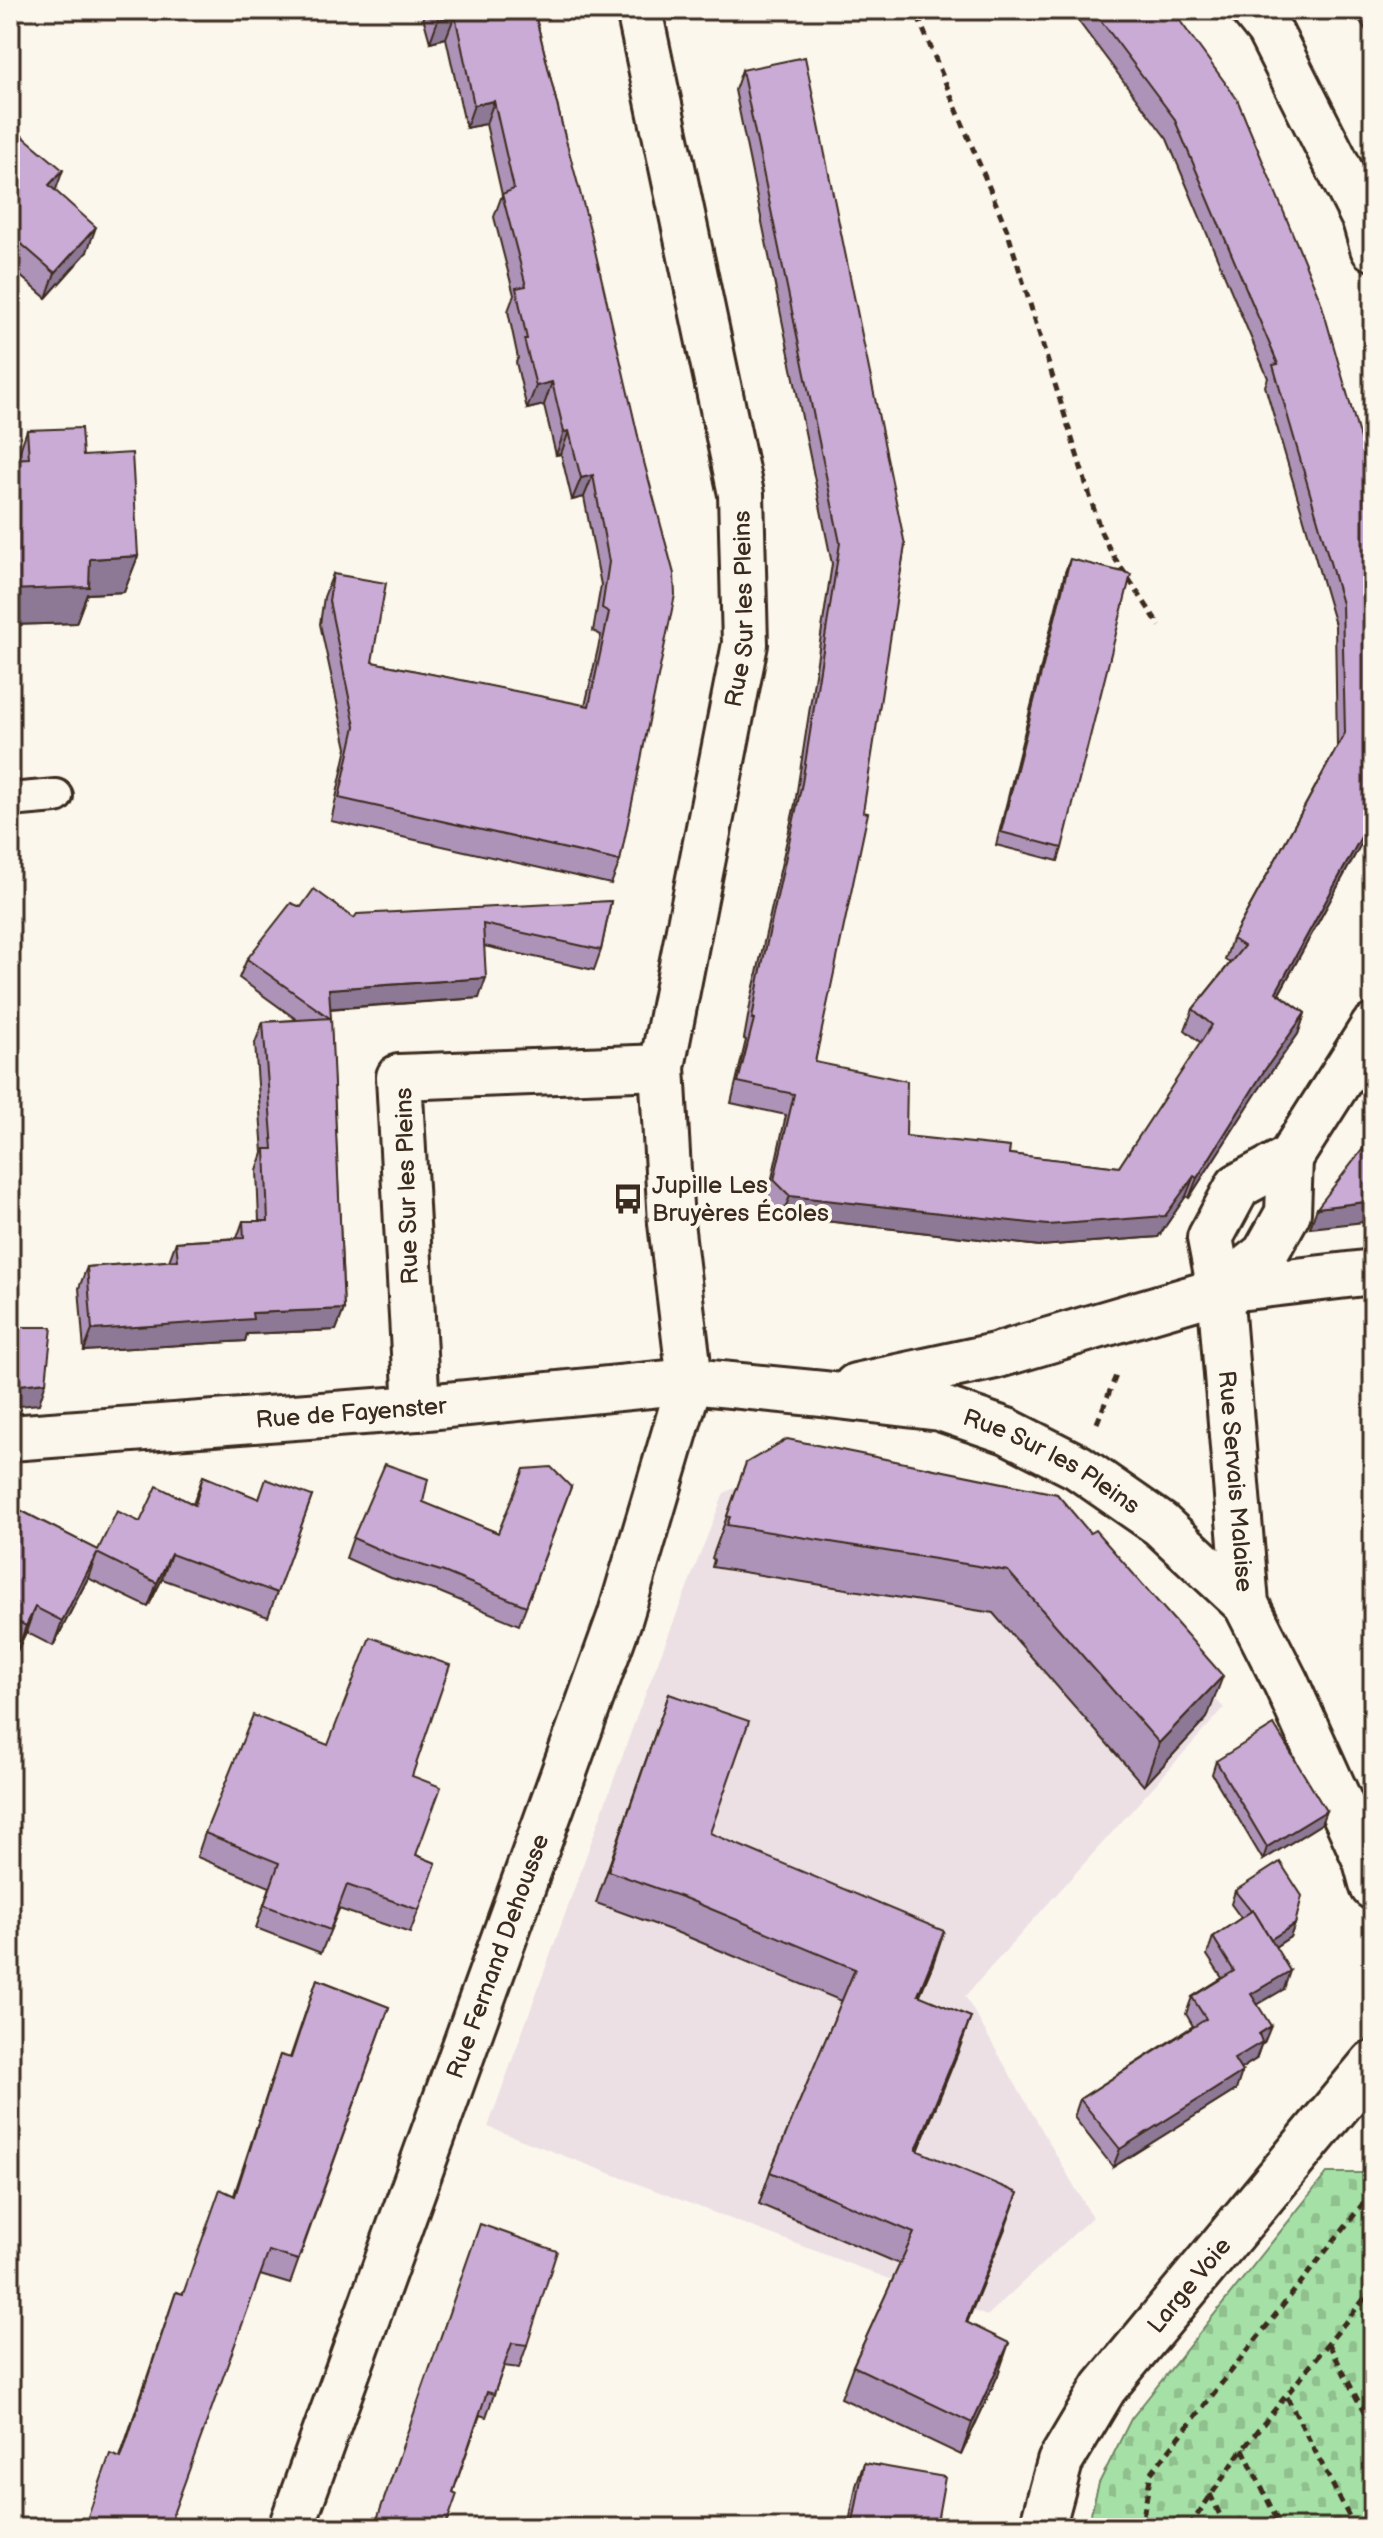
<svg xmlns="http://www.w3.org/2000/svg" width="1383" height="2538" viewBox="0 0 1383 2538" font-family="'Balsamiq Sans',sans-serif">
<style>
.built{fill:#ece0e5}
.cemetery{fill:url(#cemetery-stones);stroke:#708562;stroke-width:2}
.lines{fill:none;stroke-linecap:round;stroke-linejoin:round}
.lane-casing{stroke:#3b2a1e;stroke-width:38}
.street-casing{stroke:#3b2a1e;stroke-width:50}
.path{stroke:#3b2a1e;stroke-width:5;stroke-dasharray:8 6;stroke-linecap:butt}
.lane{stroke:#fbf7ec;stroke-width:32}
.street{stroke:#fbf7ec;stroke-width:44}
.wall{fill:#ae93b8;stroke:#3b2a1e;stroke-width:2}
.shaded-wall{fill:#8d7896;stroke:#3b2a1e;stroke-width:2}
.building{fill:#caabd6;stroke:#3b2a1e;stroke-width:2}
.labels{text-anchor:middle;dominant-baseline:central;stroke-width:8;stroke-linejoin:round;paint-order:stroke}
.street-label{font-size:24px;fill:#3b2a1e;stroke:#fbf7ec}
.poi-label{font-size:24px;fill:#3b2a1e;stroke:#fbf7ec;text-anchor:start}
</style>
<defs>
<pattern id="cemetery-stones" width="16" height="16" patternUnits="userSpaceOnUse" patternTransform="scale(2)"><rect width="16" height="16" fill="#a5e0a6"/><path d="M2 7V4a2 2 0 0 1 4 0v3zM10 15v-3a2 2 0 0 1 4 0v3z" fill="#8fc08e"/></pattern>
</defs>
<rect width="100%" height="100%" fill="#fbf7ec"/>
<filter id="ink" filterUnits="userSpaceOnUse"><feTurbulence type="fractalNoise" baseFrequency=".0125" numOctaves="2"/><feDisplacementMap in="SourceGraphic" scale="16" xChannelSelector="R" yChannelSelector="G"/><feConvolveMatrix kernelMatrix="1 2 1 2 8 2 1 2 1" color-interpolation-filters="sRGB"/></filter>
<g filter="url(#ink)">
<path class="built" d="M774 1468 1057 1530 1224 1708 965 1996 1092 2217 987 2316 488 2127 636 1718 724 1493Z"/>
<path class="cemetery" d="M1327 2173H1373V2528H1087L1099 2483 1131 2419Z"/>
<g class="lines">
<g class="lane-casing">
<path id="lane" d="M10 800 56 796"/>
</g>
<g class="street-casing">
<g id="street">
<path d="M1253 10 1269 30 1365 220 1373 248"/>
<path id="s1" d="M1373 1027 1290 1158 1238 1186 1210 1238 1220 1290 1246 1604 1286 1683 1366 1861 1373 1887"/>
<path d="M1220 1290 1265 1254 1288 1213 1290 1158"/>
<path d="M856 1386 995 1356 1220 1290 1373 1272"/>
<path d="M417 1408 399 1077 662 1067"/>
<path id="s2" d="M10 1438 417 1408 690 1381 823 1394 940 1408 1007 1431 1078 1467 1160 1524 1246 1604"/>
<path id="s3" d="M291 2528 620 1617 690 1381 671 1223 662 1067 745 644 741 494 639 10"/>
<path id="s4" d="M1042 2528 1060 2462 1104 2388 1373 2063"/>
</g>
</g>
<g class="path">
<path d="M918 17 1007 230 1101 532 1112 554 1160 626"/>
<path d="M1097 1423 1117 1373"/>
<path d="M1366 2297 1373 2311"/>
<path d="M1329 2344 1373 2430"/>
<path d="M1287 2397 1355 2528"/>
<path d="M1243 2449 1281 2528"/>
<path d="M1210 2494 1226 2528"/>
<path d="M1141 2528 1151 2473 1369 2196 1373 2203"/>
<path d="M1192 2528 1193 2521 1243 2449 1373 2288"/>
</g>
<use href="#lane" class="lane"/>
<use href="#street" class="street"/>
</g>
<g class="wall">
<path d="M421 10H534L644 462 620 861 611 884 331 821 347 748 320 624 324 597 333 574 372 662 585 706 601 635 593 631 601 585 584 497 572 500 561 454 556 455 544 405 527 409 516 362 518 358 508 311 514 295 494 217 502 195 486 124 466 128 446 38 430 42Z"/>
<path d="M1070 10H1172L1373 484V822L1279 994 1305 1013 1298 1034 1257 1092 1189 1198 1186 1196 1158 1237 1040 1246 782 1216 767 1201 786 1115 731 1103 746 1040 744 1039 751 1000 795 804 832 564 735 90 742 70 905 545 815 1062 906 1136 1009 1154 1119 1167 1201 1043 1185 1030 1193 1009 1230 963 1225 960 1232 939 1337 747 1335 625 1265 386 1268 378 1167 139Z"/>
<path d="M1353 10H1373V41Z"/>
<path d="M10 131 55 191 87 252 46 298 10 267Z"/>
<path d="M27 430 83 456 138 556 124 592 87 594 76 623 10 625V459H17Z"/>
<path d="M1070 559 1062 848 1058 861 996 845 1065 572Z"/>
<path d="M611 901 601 950 594 970 484 946 479 998 330 1009 344 1309 336 1330 247 1334 245 1341 84 1351 79 1288 87 1267 169 1261 176 1242 237 1238 243 1221H259L257 1171 263 1153 255 1043 263 1022 297 1020 239 978 247 959 301 907 354 918Z"/>
<path d="M746 1463 1057 1494 1207 1718 1144 1786 993 1613 712 1567 714 1560 712 1558Z"/>
<path d="M203 1476 258 1499 312 1496 268 1617 162 1579 148 1607 88 1578 53 1646 26 1632 17 1651 10 1648V1505L98 1550 140 1522 193 1504Z"/>
<path d="M571 1487 519 1625 437 1591 391 1578 346 1558 353 1538 423 1502 498 1533Z"/>
<path d="M669 1694 710 1833 933 1964 919 1996 971 2017 918 2151 1006 2226 967 2323 998 2375 961 2455 841 2398 853 2366 900 2264 759 2204 770 2172 842 2001 676 1932 596 1903Z"/>
<path d="M1216 1761 1321 1824 1263 1860 1212 1774Z"/>
<path d="M412 1776 416 1855 436 1863 410 1933 339 1909 321 1953 256 1928 270 1887 197 1857 205 1833Z"/>
<path d="M1235 1891 1295 1924 1290 1937 1275 1947 1284 1989 1257 2004 1264 2043 1261 2045 1256 2059 1240 2069 1236 2090 1113 2167 1074 2117 1080 2099 1193 2026 1186 2014 1192 1997 1222 1978 1207 1955 1213 1937 1241 1918 1231 1904Z"/>
<path d="M317 1979 389 2007 290 2284 260 2275 120 2457 176 2292 183 2294 234 2195 280 2055 290 2058Z"/>
<path d="M480 2224 527 2345 519 2368 504 2366 486 2417 480 2415 453 2492 445 2528Z"/>
<path d="M864 2463 936 2528H848L856 2486Z"/>
</g>
<g class="shaded-wall">
<path d="M455 15 446 38 430 42 438 20Z"/>
<path d="M494 101 486 124 466 128 474 105Z"/>
<path d="M63 170 54 195 49 185Z"/>
<path d="M96 227 87 252 46 298 55 273Z"/>
<path d="M552 382 544 405 527 409 536 386Z"/>
<path d="M569 431 561 454 556 455 564 432Z"/>
<path d="M593 475 584 497 572 500 581 478Z"/>
<path d="M138 556 124 592 87 594 76 623 10 625V590L90 559Z"/>
<path d="M1373 815V822L1269 1012 1276 992Z"/>
<path d="M486 978 479 998 322 1009 329 989Z"/>
<path d="M1305 1013 1298 1034 1257 1092 1189 1198 1197 1178 1264 1071Z"/>
<path d="M16 1048 10 1064V1051Z"/>
<path d="M1194 1176 1186 1196 1158 1237 1040 1246 782 1216 790 1196Z"/>
<path d="M1373 1201V1221L1310 1228 1317 1208Z"/>
<path d="M344 1309 336 1330 247 1334 245 1341 84 1351 92 1330 252 1313Z"/>
<path d="M46 1382 39 1404 10 1407V1386Z"/>
<path d="M97 1553 88 1578 53 1646 62 1621Z"/>
<path d="M171 1554 162 1579 148 1607 157 1583Z"/>
<path d="M35 1607 26 1632 17 1651 26 1626Z"/>
<path d="M1223 1676 1207 1718 1144 1786 1159 1743Z"/>
<path d="M1326 1811 1321 1824 1263 1860 1267 1847Z"/>
<path d="M1295 1924 1290 1937 1267 1952 1271 1939Z"/>
<path d="M944 1931 933 1964 906 2028 918 1995Z"/>
<path d="M1290 1971 1284 1989 1245 2012 1251 1994Z"/>
<path d="M971 2017 959 2050 905 2183 916 2150Z"/>
<path d="M1271 2026 1264 2043 1261 2045 1256 2059 1228 2077 1234 2059 1259 2034Z"/>
<path d="M1242 2072 1236 2090 1113 2167 1120 2149Z"/>
<path d="M1018 2193 1006 2226 954 2354 966 2322Z"/>
<path d="M1009 2343 998 2375 961 2455 972 2423Z"/>
</g>
<g class="building">
<path d="M436 10H534L564 133 590 229 644 462 674 574 675 595 620 861 339 798 355 726 329 601 333 574 386 583 372 662 589 706 609 612 602 608 609 562 593 475 581 478 569 431 564 432 552 382 536 386 524 339H527L516 288 526 286 502 194 514 189 494 101 474 105 455 15 438 20Z"/>
<path d="M1093 10H1172L1237 99 1321 302 1373 484V815L1276 992 1305 1013 1264 1071 1197 1178 1194 1176 1165 1216 1048 1225 790 1196 774 1180 794 1094 738 1082 754 1019H752L759 979 802 783 840 543 742 70 805 57 905 545 863 812 868 813 815 1062 907 1081 906 1136 1010 1147 1009 1154 1119 1167 1212 1025 1193 1009 1244 946 1232 939 1345 733 1342 604 1273 365 1278 364 1174 118Z"/>
<path d="M13 128 63 170 49 185 96 227 55 273 10 234V131Z"/>
<path d="M81 428 83 456 132 453 138 556 90 559 89 587 10 590V459L29 458 27 430Z"/>
<path d="M1070 559 1131 574 1062 848 1001 832Z"/>
<path d="M314 889 354 918 357 914 611 901 601 950 483 924 486 978 329 989 331 1019 247 959 291 903 301 907Z"/>
<path d="M331 1018 344 1309 252 1313 253 1319 92 1330 87 1267 178 1260 176 1242 244 1238 243 1221H268L265 1149H273L263 1022Z"/>
<path d="M10 1036 16 1048 10 1051Z"/>
<path d="M1373 1136V1201L1317 1208Z"/>
<path d="M10 1323 19 1327H52L46 1382 10 1386Z"/>
<path d="M787 1439 1057 1494 1090 1533 1095 1530 1223 1676 1159 1743 1008 1571 727 1525 730 1517 727 1516 746 1463Z"/>
<path d="M385 1464 428 1479 423 1502 498 1533 524 1469 551 1467 571 1487 526 1606 444 1572 398 1558 353 1538Z"/>
<path d="M203 1476 259 1499 266 1479 312 1496 277 1593 171 1554 157 1583 97 1553 62 1621 35 1607 26 1626 10 1618V1505L98 1550 117 1511 140 1522 157 1486 195 1505Z"/>
<path d="M370 1637 450 1665 412 1776 441 1787 416 1855 436 1863 419 1910 347 1885 330 1930 264 1905 279 1863 205 1833 253 1715 328 1745Z"/>
<path d="M669 1694 749 1721 710 1833 944 1931 918 1995 971 2017 916 2150 1018 2193 966 2322 1009 2343 972 2423 853 2366 914 2233 770 2172 855 1969 687 1899 608 1871Z"/>
<path d="M1274 1725 1326 1811 1267 1847 1216 1761Z"/>
<path d="M1280 1862 1302 1896 1295 1924 1271 1939 1253 1910 1251 1911 1235 1891Z"/>
<path d="M1253 1910 1290 1971 1251 1994 1271 2026 1259 2034 1262 2042 1234 2059 1242 2072 1120 2149 1080 2099 1206 2019 1192 1997 1234 1971 1213 1937Z"/>
<path d="M317 1979 389 2007 298 2260 269 2251 168 2528H84L110 2454 121 2458 176 2292 183 2294 220 2189 235 2196 280 2055 291 2058Z"/>
<path d="M480 2224 557 2251 527 2345 512 2343 494 2394 487 2392 453 2492 457 2494 445 2528H374Z"/>
<path d="M864 2463 945 2477 936 2528H852Z"/>
</g>
</g>
<defs>
<g id="bus-bare" transform="scale(2.4)"><path d="M-5-6H5V4H4V6H2V4H-2V6H-4V4H-5ZM-3.5-4V0h7V-4ZM-3.5 1.2v1.5H-2V1.2ZM2 1.2v1.5H3.5V1.2Z" fill="#3b2a1e" stroke="#fbf7ec" stroke-width="2.5" paint-order="stroke"/></g>
</defs>
<g fill-rule="evenodd">
<use href="#bus-bare" x="628" y="1199"/>
</g>
<g class="labels">
<g class="street-label">
<text stroke="none"><textPath href="#s3" startOffset="1996">Rue Sur les Pleins</textPath></text>
<text transform="translate(407 1186) rotate(-92)">Rue Sur les Pleins</text>
<text stroke="none"><textPath href="#s2" startOffset="342">Rue de Fayenster</textPath></text>
<text stroke="none"><textPath href="#s2" startOffset="1058">Rue Sur les Pleins</textPath></text>
<text stroke="none"><textPath href="#s1" startOffset="518">Rue Servais Malaise</textPath></text>
<text stroke="none"><textPath href="#s3" startOffset="608">Rue Fernand Dehousse</textPath></text>
<text stroke="none"><textPath href="#s4" startOffset="288">Large Voie</textPath></text>
</g>
<g class="poi-label">
<text x="652" y="1185">Jupille Les<tspan x="652" dy="28">Bruyères Écoles</tspan></text>
</g>
</g>
<rect width="1383" height="2538" fill="none" stroke="#fbf7ec" stroke-width="40"/>
<rect x="20" y="20" width="1343" height="2498" fill="none" stroke="#3b2a1e" stroke-width="3" filter="url(#ink)"/>
</svg>
